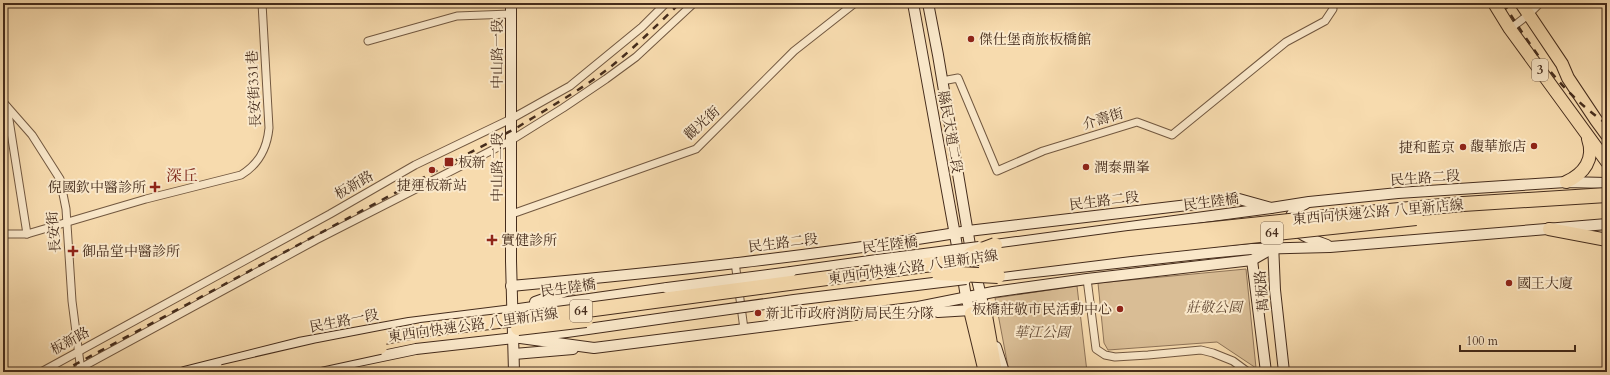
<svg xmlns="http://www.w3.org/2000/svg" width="1610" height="375" viewBox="0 0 1610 375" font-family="Cardo,'Noto Serif TC',serif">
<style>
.green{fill:#d9bd95;stroke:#8f7458}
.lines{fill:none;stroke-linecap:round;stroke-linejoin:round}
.street-casing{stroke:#725840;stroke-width:9}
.secondary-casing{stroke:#452c1c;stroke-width:12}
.primary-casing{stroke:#452c1c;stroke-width:14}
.highway-casing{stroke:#452c1c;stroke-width:16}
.street{stroke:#fae8ca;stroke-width:7}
.secondary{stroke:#fae8ca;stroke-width:10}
.primary{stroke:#f7dbae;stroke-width:12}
.highway{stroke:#f7dbae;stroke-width:14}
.rail{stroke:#452c1c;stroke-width:2.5;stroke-dasharray:7 7;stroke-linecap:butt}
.secondary-bridge-casing{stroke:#452c1c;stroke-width:12;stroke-linecap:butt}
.highway-bridge-casing{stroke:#452c1c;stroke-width:16;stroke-linecap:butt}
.secondary-bridge{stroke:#fae8ca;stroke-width:10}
.highway-bridge{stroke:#f7dbae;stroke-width:14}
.poi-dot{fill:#8f2418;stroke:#fae8ca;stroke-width:1.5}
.labels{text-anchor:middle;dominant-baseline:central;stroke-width:4;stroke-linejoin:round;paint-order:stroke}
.shield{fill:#fae8ca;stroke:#7b6450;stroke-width:1}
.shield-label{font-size:13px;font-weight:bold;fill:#452c1c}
.poi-label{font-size:14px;fill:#452c1c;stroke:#fae8ca;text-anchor:start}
.street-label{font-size:14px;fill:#452c1c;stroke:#fae8ca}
.park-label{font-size:14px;font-style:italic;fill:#634934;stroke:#fae8ca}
.quarter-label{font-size:16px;fill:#7a1f14;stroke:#fae8ca}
</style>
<rect width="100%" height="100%" fill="#f7dbae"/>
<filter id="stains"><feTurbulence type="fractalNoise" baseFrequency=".005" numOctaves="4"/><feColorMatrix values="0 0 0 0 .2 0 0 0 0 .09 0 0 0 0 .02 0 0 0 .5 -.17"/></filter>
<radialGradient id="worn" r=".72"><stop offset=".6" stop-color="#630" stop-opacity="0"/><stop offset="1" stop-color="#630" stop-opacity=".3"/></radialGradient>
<g class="green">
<path d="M1246 269 1256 368 1217 342 1108 350 1104 343 1098 283Z"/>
<path d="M1077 286 1087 372H1009L995 298Z"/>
</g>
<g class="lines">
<g class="street-casing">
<g id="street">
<path d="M1510 29 1528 15 1540 3"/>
<path d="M368 41 457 16 511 14"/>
<path d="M942 81 958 78 997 171 1043 151 1137 122 1172 135 1286 42 1325 21 1333 9 1332 5 1334 3"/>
<path d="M3 102 32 135 60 179 66 209 72 301 81 371"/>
<path d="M7 107 27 234"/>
<path d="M512 214 696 149 794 51 855 3"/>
<path d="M3 234H27L146 199 241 175C259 164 267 149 269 128L262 3"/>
<path d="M735 262 744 329"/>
<path d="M1087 279 1096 349 1105 355 1115 357 1148 355 1201 350 1213 353 1233 361 1248 372"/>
<path d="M41 372 330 214 415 165 511 119 570 86 642 27 666 3"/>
<path d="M73 372 316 240 510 141 563 108 606 79 636 57 694 3"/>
</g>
</g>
<g class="secondary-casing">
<g id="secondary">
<path d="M511 3V261L514 372"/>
<path d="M913 3 959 257"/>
<path d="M928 3 938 55 973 263 986 317"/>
<path d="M1305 204C1296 208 1290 213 1289 224 1298 235 1314 240 1327 245"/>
<path d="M1273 243 1275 290 1284 372"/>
<path d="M995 245 1271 208 1309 202 1398 193 1566 182 1607 183"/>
<path d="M1252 260 1266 372"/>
<path d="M791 272 877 260"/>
<path d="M962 272 966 297 973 321"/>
<path d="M998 276 1208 253 1251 249 1330 247 1607 224"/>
<path d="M511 286C664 272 817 256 968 231L1239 199 1271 208"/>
<path d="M535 302 589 283"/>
<path d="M920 307 938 312 971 310"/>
<path d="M513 337 594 348 918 307 993 292 1087 279 1252 260 1273 248"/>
<path d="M996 347 1004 372"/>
<path d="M514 354 573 349"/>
<path d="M184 372 299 343 409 323 512 310 667 288"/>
<path d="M306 372 416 349 567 332 672 317"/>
</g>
</g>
<g class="primary-casing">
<g id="primary">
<path d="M1494 3 1510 29 1607 162"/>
<path d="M1521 3 1562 64 1568 78 1596 120 1607 135"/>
<path d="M1566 182C1584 174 1595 159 1588 139"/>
<path d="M1549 229 1607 240"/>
</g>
</g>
<g class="highway-casing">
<g id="highway">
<path d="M984 310 995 372"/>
<path d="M972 314 986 372"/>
</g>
</g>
<use href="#street" class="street"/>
<use href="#secondary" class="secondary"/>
<use href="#primary" class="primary"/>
<use href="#highway" class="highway"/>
<g class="rail">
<path d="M1503 3C1534 51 1559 91 1607 124"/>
<path d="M61 372 518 127C548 108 579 91 608 69 633 49 656 26 680 3"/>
</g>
<g class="secondary-bridge-casing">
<g id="secondary-bridge">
<path d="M877 260 979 247"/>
<path d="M667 288 791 272"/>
<path d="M672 317 794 300 966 279"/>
</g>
</g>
<g class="highway-bridge-casing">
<g id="highway-bridge">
<path d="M971 254 995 245"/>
<path d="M986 267 1130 249 1416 218"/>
<path d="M938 273 998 276"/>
<path d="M518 328 586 320"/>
<path d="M223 372 318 350 421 330 542 316 1129 238 1336 216 1463 204 1607 195"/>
<path d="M271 372 320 360 380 347"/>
</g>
</g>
<use href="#secondary-bridge" class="secondary-bridge"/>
<use href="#highway-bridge" class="highway-bridge"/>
</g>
<g class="poi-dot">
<circle cx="971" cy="39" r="4"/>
<circle cx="1534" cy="146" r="4"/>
<circle cx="1463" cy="147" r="4"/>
<rect x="444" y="157" width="10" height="10" rx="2"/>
<circle cx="1086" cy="167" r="4"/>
<circle cx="432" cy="170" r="4"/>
<path d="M153 181h4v4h4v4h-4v4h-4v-4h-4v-4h4z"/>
<path d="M490 234h4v4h4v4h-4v4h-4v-4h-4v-4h4z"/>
<path d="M71 245h4v4h4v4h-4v4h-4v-4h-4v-4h4z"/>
<circle cx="1509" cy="283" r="4"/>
<circle cx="1120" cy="309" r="4"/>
<circle cx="758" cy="313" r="4"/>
</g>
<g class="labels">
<g class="shield">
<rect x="1532" y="59" width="16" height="22" rx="3"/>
<rect x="1261" y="222" width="22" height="22" rx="3"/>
<rect x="570" y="300" width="22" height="22" rx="3"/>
</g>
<g class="shield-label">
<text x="1540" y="70">3</text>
<text x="1272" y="233">64</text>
<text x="581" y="311">64</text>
</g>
<g class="poi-label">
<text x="979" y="39">傑仕堡商旅板橋館</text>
<text x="1526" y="146" text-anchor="end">馥華旅店</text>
<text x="1455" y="147" text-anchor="end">捷和藍京</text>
<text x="458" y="162">板新</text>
<text x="1094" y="167">潤泰鼎峯</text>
<text x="432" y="185" text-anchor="middle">捷運板新站</text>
<text x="146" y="187" text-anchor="end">倪國欽中醫診所</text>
<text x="501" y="240">實健診所</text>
<text x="82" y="251">御品堂中醫診所</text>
<text x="1517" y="283">國王大廈</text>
<text x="1112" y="309" text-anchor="end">板橋莊敬市民活動中心</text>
<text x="766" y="313">新北市政府消防局民生分隊</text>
</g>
<g class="street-label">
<text transform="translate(497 54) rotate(-90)">中山路一段</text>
<text transform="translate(254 89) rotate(-93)">長安街331巷</text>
<text transform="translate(1103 119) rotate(-17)">介壽街</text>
<text transform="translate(702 123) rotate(-42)">觀光街</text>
<text transform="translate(950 132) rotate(80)">縣民大道二段</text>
<text transform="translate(497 167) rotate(-90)">中山路二段</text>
<text transform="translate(1425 178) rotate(-4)">民生路二段</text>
<text transform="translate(354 185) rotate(-30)">板新路</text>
<text transform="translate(1104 201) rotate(-7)">民生路二段</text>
<text transform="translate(1211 202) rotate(-7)">民生陸橋</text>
<text transform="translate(1378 212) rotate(-5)">東西向快速公路 八里新店線</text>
<text transform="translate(54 232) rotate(-95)">長安街</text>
<text transform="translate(783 243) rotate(-7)">民生路二段</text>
<text transform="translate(890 245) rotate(-7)">民生陸橋</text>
<text transform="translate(913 267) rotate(-8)">東西向快速公路 八里新店線</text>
<text transform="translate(568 288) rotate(-8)">民生陸橋</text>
<text transform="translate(1262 291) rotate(-95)">萬板路</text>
<text transform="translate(344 321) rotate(-11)">民生路一段</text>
<text transform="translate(473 325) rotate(-8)">東西向快速公路 八里新店線</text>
<text transform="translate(70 341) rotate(-29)">板新路</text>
</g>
<g class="park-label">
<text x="1214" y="307">莊敬公園</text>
<text x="1042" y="332">華江公園</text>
</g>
<g class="quarter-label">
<text x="182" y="176">深丘</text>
</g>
</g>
<rect width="1610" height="375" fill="none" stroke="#f7dbae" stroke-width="16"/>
<rect x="4" y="4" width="1602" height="367" fill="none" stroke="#452c1c" stroke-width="2"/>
<rect x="8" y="8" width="1594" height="359" fill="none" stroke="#452c1c"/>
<path d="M1460 345v6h115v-6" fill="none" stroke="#452c1c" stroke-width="2"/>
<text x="1466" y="345" font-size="12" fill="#452c1c" stroke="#fae8ca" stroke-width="3" paint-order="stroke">100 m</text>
<rect width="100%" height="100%" filter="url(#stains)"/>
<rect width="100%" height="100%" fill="url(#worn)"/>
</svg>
